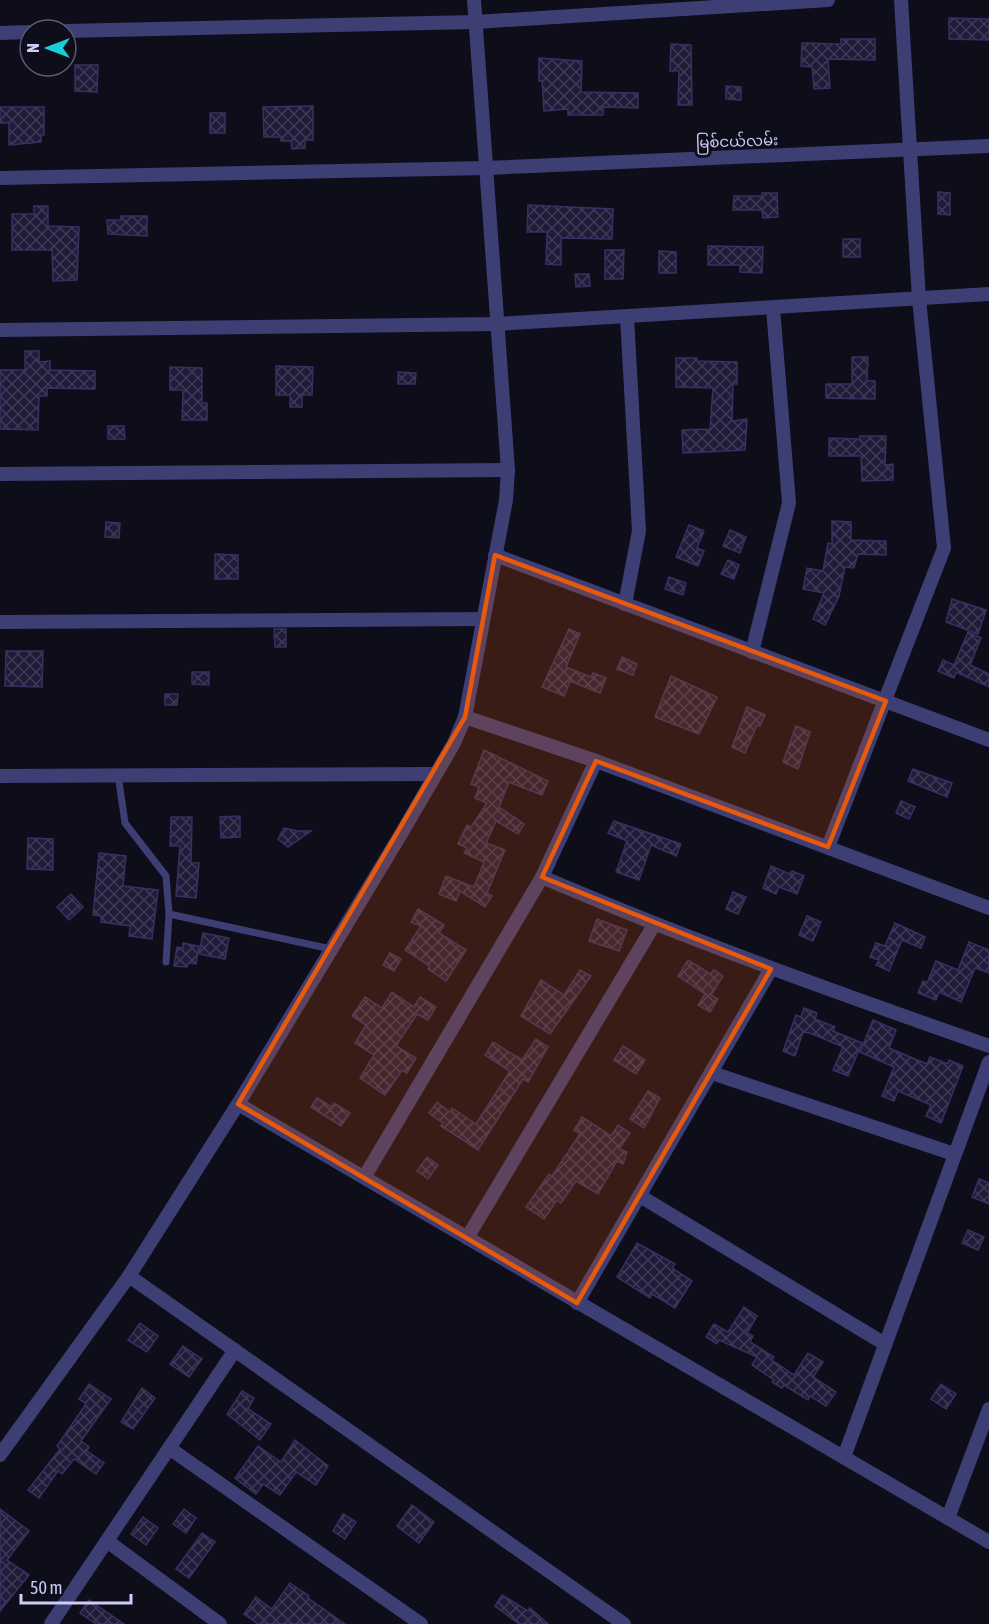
<svg xmlns="http://www.w3.org/2000/svg" width="989" height="1624" viewBox="0 0 989 1624" font-family="'Asap Condensed','Noto Sans Myanmar',sans-serif">
<style>
.building{fill:url(#building-cross-hatch);stroke:#373062;stroke-width:1.5}
.lines{fill:none;stroke-linecap:round;stroke-linejoin:round}
.service{stroke:#3d3e74;stroke-width:7}
.minor{stroke:#3d3e74;stroke-width:14}
.marked{fill:#e8590c;fill-opacity:0.2;stroke:#e8590c;stroke-width:4.5;stroke-linejoin:round}
.labels{text-anchor:middle;dominant-baseline:central;stroke-width:6;stroke-linejoin:round;paint-order:stroke}
.street-label{font-size:15px;fill:#cfccf9;stroke:#0e0d1a}
</style>
<defs>
<pattern id="building-cross-hatch" width="8" height="8" patternUnits="userSpaceOnUse" patternTransform="scale(1.5)"><rect width="8" height="8" fill="#201b39"/><path d="M0 0l8 8M0 8l8-8" fill="none" stroke="#3f3b56"/></pattern>
</defs>
<rect width="100%" height="100%" fill="#0e0d1a"/>
<g class="building">
<path d="M949 18 989 19V40L949 39Z"/>
<path d="M841 39H875V60L828 59 830 88 814 89 812 67 801 66 802 43 841 44Z"/>
<path d="M671 44 691 45 692 105H678L679 71H670Z"/>
<path d="M539 58 582 61 581 92 638 93V108L603 107V115H568V109L544 111 542 81H539Z"/>
<path d="M75 65H98L97 92 75 91Z"/>
<path d="M726 86 741 87V100L726 99Z"/>
<path d="M313 106V140H305V148L292 149 291 141H281V137H264L263 107Z"/>
<path d="M0 107H44V135H41V142L9 145V123H0Z"/>
<rect x="210" y="113" width="15" height="20"/>
<path d="M938 192 950 193V215L938 214Z"/>
<path d="M762 193H777L778 217 763 218 762 210H733L734 196H762Z"/>
<path d="M528 205 613 209 612 239 561 238V265L546 264 547 232H527Z"/>
<path d="M34 206H48V226L79 227 77 280 53 281 52 250H12V214H34Z"/>
<path d="M121 216H147V236L108 234 107 220H121Z"/>
<rect x="843" y="239" width="17" height="18"/>
<path d="M708 246 763 247 762 273 740 272V265H708Z"/>
<path d="M605 250H624L623 279H605Z"/>
<path d="M659 251 676 252V273H659Z"/>
<path d="M575 274H589L590 286 576 287Z"/>
<path d="M25 351H39V362L50 361V370L95 371V389L47 388V396H39L38 430 0 429V370H25Z"/>
<path d="M852 357H868L867 381H875V399L826 398V384H852Z"/>
<path d="M676 358H697V361L737 362V384H733L732 421 747 419 745 450 683 453 682 430 710 429 713 388 676 387Z"/>
<path d="M276 366 313 367 312 395H302V407H290V395H276Z"/>
<path d="M170 367 202 368V403H207V420H182L183 390H170Z"/>
<path d="M398 372 416 373 415 384H398Z"/>
<path d="M108 426H124L125 439H108Z"/>
<path d="M860 436H886L885 465 893 464V480L862 481 861 456H829V438L860 439Z"/>
<path d="M832 521 851 522V540L886 541V555L858 554 854 568 845 567 839 596 825 625 813 619 824 593 803 589 807 568 823 571 828 543 832 544Z"/>
<path d="M106 522 120 523 119 538 105 537Z"/>
<path d="M689 525 704 531 697 548 704 551 698 566 676 557Z"/>
<path d="M730 530 746 537 740 553 723 546Z"/>
<path d="M215 554 238 555V579H215Z"/>
<path d="M728 560 739 565 734 579 721 574Z"/>
<path d="M669 577 686 583 683 595 665 589Z"/>
<path d="M952 599 986 610 978 634 946 622Z"/>
<path d="M274 629H286V647H275Z"/>
<path d="M569 629 580 634 566 667 591 677 593 673 606 678 600 693 570 681 564 696 542 687Z"/>
<path d="M968 632 981 638 970 665 989 674V687L956 672 954 678 938 671 943 660 954 665Z"/>
<path d="M6 651H43L42 687 5 686Z"/>
<path d="M622 657 637 664 633 675 617 669Z"/>
<path d="M192 672H209V685L192 684Z"/>
<path d="M671 676 717 697 699 734 655 717Z"/>
<path d="M165 694H178L177 705H165Z"/>
<path d="M747 707 765 715 760 726 757 725 745 753 732 747Z"/>
<path d="M796 726 810 732 798 769 783 762Z"/>
<path d="M484 750 548 781 542 795 509 782 499 807 524 824 518 834 496 821 486 843 505 850 487 893 492 896 485 907 460 891 456 901 439 894 446 876 474 887 484 862 464 853 467 848 458 844 467 825 471 827 487 803 475 798 479 787 471 784Z"/>
<path d="M913 769 952 783 947 797 908 781Z"/>
<path d="M901 801 915 807 909 819 896 813Z"/>
<path d="M240 816V837L221 838 220 817Z"/>
<path d="M171 817H192L191 863H199L196 898 176 896 180 846H170Z"/>
<path d="M614 821 681 844 676 856 651 845 639 880 616 872 627 841 608 833Z"/>
<path d="M284 828 297 831H311L288 847 278 839Z"/>
<path d="M28 838 53 839V870L27 869Z"/>
<path d="M99 853 126 856 123 886 158 890 152 939 129 936 130 926 101 922V916L93 915Z"/>
<path d="M771 866 790 874 792 871 804 876 797 894 779 887 776 894 763 888Z"/>
<path d="M733 892 746 897 738 914 726 909Z"/>
<path d="M71 894 83 907 69 920 57 907Z"/>
<path d="M418 909 444 925 439 933 466 950 446 981 428 969 430 966 405 950 421 926 411 922Z"/>
<path d="M807 916 821 922 813 941 799 935Z"/>
<path d="M597 919 627 930 619 951 589 941Z"/>
<path d="M895 923 925 937 921 948 902 940 889 971 876 965 879 960 870 957 876 943 885 946Z"/>
<path d="M203 933 229 938 225 959 199 954Z"/>
<path d="M969 942 989 950V973L975 968 961 1002 939 992 936 1000 918 993 923 981 927 983 936 961 958 970Z"/>
<path d="M183 943 199 946 196 964 188 963 187 967 174 966 177 947 183 948Z"/>
<path d="M390 953 401 959 394 971 383 965Z"/>
<path d="M688 960 710 974 714 970 723 976 711 995 718 999 710 1012 698 1005 705 994 678 976Z"/>
<path d="M580 970 591 976 550 1034 521 1016 541 980 564 995Z"/>
<path d="M392 992 414 1007 420 997 436 1007 428 1020 417 1014 396 1046 416 1058 407 1073 402 1070 385 1095 360 1078 374 1055 355 1043 366 1025 352 1016 365 997 382 1008Z"/>
<path d="M804 1008 817 1013 815 1019 835 1027 833 1031 862 1043 848 1076 833 1070 843 1047 810 1033 803 1032 795 1056 783 1051 796 1015 801 1017Z"/>
<path d="M873 1020 896 1030 889 1048 927 1064 930 1057 948 1064 949 1060 963 1066 941 1123 926 1116 931 1105 898 1091 894 1101 882 1096 894 1067 860 1052Z"/>
<path d="M536 1039 548 1047 528 1082 523 1079 478 1150 441 1126 443 1123 429 1113 437 1102 450 1112 452 1108 476 1124 510 1071 485 1055 493 1042 522 1060Z"/>
<path d="M623 1046 645 1060 636 1074 614 1060Z"/>
<path d="M648 1091 660 1098 644 1128 630 1119Z"/>
<path d="M317 1098 332 1107 334 1103 350 1113 341 1126 311 1107Z"/>
<path d="M582 1117 611 1136 618 1125 630 1133 619 1149 627 1152 623 1164 617 1161 598 1194 576 1181 561 1203 557 1200 544 1219 526 1207 549 1174 552 1176 580 1134 574 1130Z"/>
<path d="M427 1157 438 1165 428 1179 417 1171Z"/>
<path d="M979 1179 989 1183V1204L972 1197Z"/>
<path d="M968 1230 984 1237 978 1250 962 1243Z"/>
<path d="M637 1243 675 1264 672 1268 692 1281 675 1308 652 1294 650 1298 617 1277Z"/>
<path d="M744 1307 757 1316 747 1333 753 1336 750 1342 774 1357 772 1360 794 1375 808 1353 823 1362 813 1377 836 1392 826 1406 810 1396 808 1400 784 1385 782 1388 772 1382 774 1380 752 1365 757 1357 719 1340 717 1344 706 1337 714 1324 728 1332Z"/>
<path d="M140 1323 158 1336 147 1352 128 1340Z"/>
<path d="M183 1346 202 1359 189 1377 170 1364Z"/>
<path d="M89 1384 111 1399 81 1441 89 1447 87 1451 104 1463 96 1474 74 1459 62 1474 58 1471 39 1498 28 1490 60 1449 57 1446 86 1404 79 1399Z"/>
<path d="M941 1384 956 1394 946 1409 931 1399Z"/>
<path d="M142 1388 155 1398 133 1429 121 1422Z"/>
<path d="M242 1391 254 1398 248 1409 271 1424 260 1440 227 1414Z"/>
<path d="M295 1440 328 1466 316 1485 296 1472 280 1495 263 1484 256 1494 235 1478 258 1446 281 1462Z"/>
<path d="M412 1505 434 1522 419 1543 397 1526Z"/>
<path d="M0 1509 29 1531 7 1560 29 1575 0 1611Z"/>
<path d="M184 1509 196 1518 186 1533 173 1524Z"/>
<path d="M343 1514 356 1522 345 1539 333 1531Z"/>
<path d="M143 1517 158 1528 146 1545 131 1534Z"/>
<path d="M202 1533 215 1542 189 1578 176 1569Z"/>
<path d="M290 1583 309 1596 308 1598 345 1624H258L244 1614 256 1597 272 1609Z"/>
<path d="M502 1595 528 1611 530 1608 548 1624H519L495 1606Z"/>
<path d="M89 1600 124 1624H96L80 1613Z"/>
</g>
<g class="lines">
<g class="service">
<path d="M118 775 125 823 166 876 169 914 166 962"/>
<path d="M169 914 331 949"/>
</g>
<g class="minor">
<path d="M66 31 475 22 828 0"/>
<path d="M0 33 30 32"/>
<path d="M0 178 486 168 989 146"/>
<path d="M0 330 497 324 989 294"/>
<path d="M0 474 508 470"/>
<path d="M495 555 989 740"/>
<path d="M625 604 639 531 627 317"/>
<path d="M0 622 483 619"/>
<path d="M752 652 789 503 773 308"/>
<path d="M465 717 596 761 989 908"/>
<path d="M0 776 435 774"/>
<path d="M828 847 944 548 919 299 901 0"/>
<path d="M542 877C689 940 838 993 989 1046"/>
<path d="M712 1073 954 1154"/>
<path d="M238 1104 989 1542"/>
<path d="M365 1176 542 877 596 761"/>
<path d="M640 1196 885 1344"/>
<path d="M467 1238 654 925"/>
<path d="M129 1276 624 1624"/>
<path d="M577 1303 771 969"/>
<path d="M169 1448 421 1624"/>
<path d="M0 1455 129 1276 238 1104 401 834 454 743 465 717 506 500 508 470 474 0"/>
<path d="M844 1457 989 1062"/>
<path d="M948 1518 989 1409"/>
<path d="M107 1541 220 1624"/>
<path d="M51 1624 235 1350"/>
</g>
</g>
<path class="marked" d="M495 555 886 701 828 847 596 761 542 877 771 969 577 1303 238 1104 465 717Z"/>
<g class="labels">
<g class="street-label">
<text transform="translate(737 141) rotate(-2)">မြစ်ငယ်လမ်း</text>
</g>
</g>
<g transform="translate(48 48) rotate(270)"><circle r="28" fill="#0e0d1a" stroke="#5b5973" stroke-width="1.5"/>
<path d="M0-4.5L10 22L0 15L-10 22Z" fill="#19ced7"/>
<text y="-9" font-size="16" font-weight="bold" text-anchor="middle" fill="#cfccf9">N</text>
</g>
<path d="M21 1594v9h110v-9" fill="none" stroke="#cfccf9" stroke-width="3"/>
<text x="30" y="1594" font-size="18" fill="#cfccf9" stroke="#0e0d1a" stroke-width="4.5" paint-order="stroke">50 m</text>
</svg>
